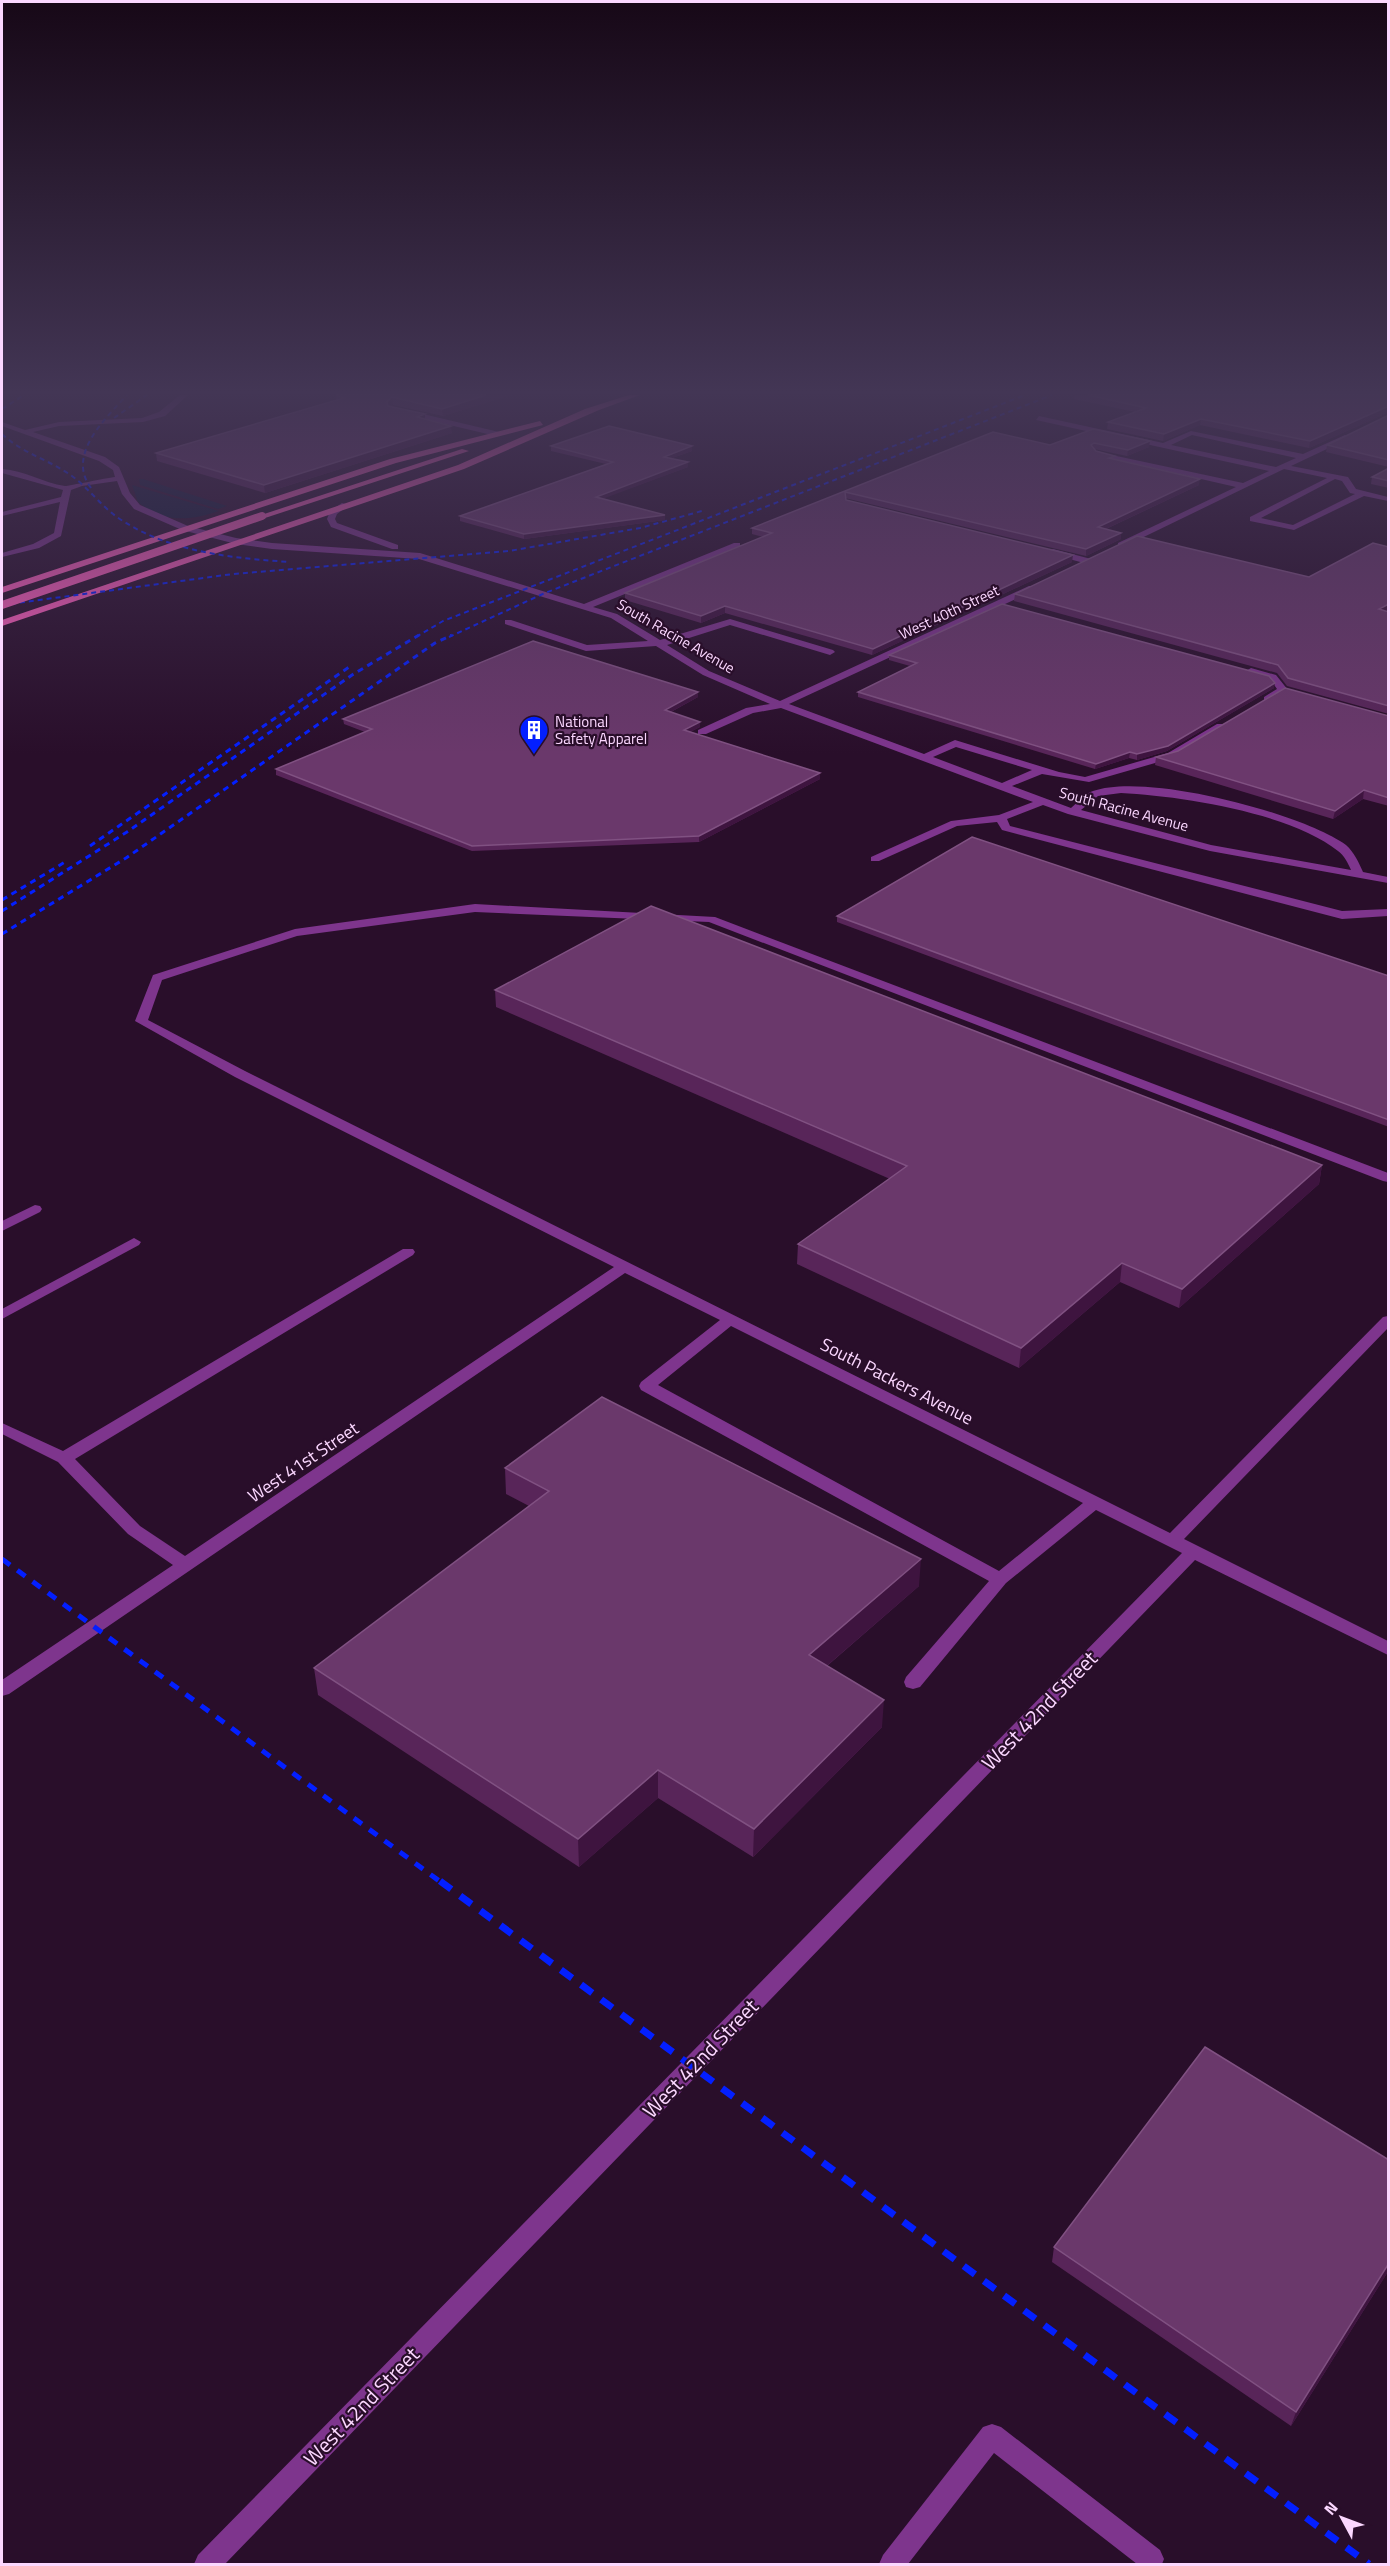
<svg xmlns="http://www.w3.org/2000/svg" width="1390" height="2566" viewBox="0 0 1390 2566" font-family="'Titillium Web',sans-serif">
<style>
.green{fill:#101935}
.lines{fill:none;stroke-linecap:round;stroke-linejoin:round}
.minor{fill:#7e358d;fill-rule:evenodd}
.major{fill:#ff5ebc;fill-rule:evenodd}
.rail-far3{stroke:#031fff;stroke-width:2;stroke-dasharray:5 4;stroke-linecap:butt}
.rail-far2{stroke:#031fff;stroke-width:3;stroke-dasharray:6 5;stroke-linecap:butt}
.rail-far1{stroke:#031fff;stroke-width:5;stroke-dasharray:10 9;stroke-linecap:butt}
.rail{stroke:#031fff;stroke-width:7;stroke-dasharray:14 11;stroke-linecap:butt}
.major-bridge{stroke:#ff5ebc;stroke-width:8}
.wall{fill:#582559}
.shaded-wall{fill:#3e143f}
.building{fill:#6a386b;stroke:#805182;stroke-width:1.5}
.labels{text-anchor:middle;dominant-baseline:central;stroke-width:4.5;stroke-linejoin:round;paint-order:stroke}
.far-street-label{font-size:15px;fill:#fbd7ff;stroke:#290e2a}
.far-poi-label{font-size:15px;fill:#fbd7ff;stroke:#290e2a;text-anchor:start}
.street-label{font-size:18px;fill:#fbd7ff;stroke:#290e2a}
.near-street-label{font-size:21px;fill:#fbd7ff;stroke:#290e2a}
</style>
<rect width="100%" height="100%" fill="#290e2a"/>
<g class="green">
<path d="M139 479H143L227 506 218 509 140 485Z"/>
<path d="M132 485 219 511C190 521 162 523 138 502Z"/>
</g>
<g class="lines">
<g class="minor">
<path d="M180 395H188L165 416 143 422 59 426 33 432 105 457 119 467 130 493 140 505 188 526 236 538 272 543 420 553 584 604 734 543H740V547L593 607 617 614 660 640 730 619 833 650 835 652 830 655 730 625 667 645 709 671 780 701 1029 586H1035V590L789 704 924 754 955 740 1059 772 1085 777 1168 753 1217 724H1225V728L1176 757 1089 782 1042 774 1012 786 1071 808C1078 802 1084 794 1093 791 1146 772 1301 813 1346 845 1354 852 1359 863 1363 872L1388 877V883L1210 851 1068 814 1043 805 1007 819 1010 826 1342 911 1388 909V916L1342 919 1002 830 997 822 957 826 879 861H871V857L951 821 999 815 1033 802 781 708 753 713 706 734H698V730L746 708 770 704 703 675 656 646 586 651 505 624V620H511L587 645 648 641 611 618 419 559 272 549 236 544 182 530 134 509 122 494 117 481 82 486 71 490 61 536 39 548 2 557V553L33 544 54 533 60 502 2 516V512L61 497 63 490 2 473V469C24 470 43 483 65 486 69 486 106 478 115 477L113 470 99 461 2 426V422L25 430 59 422 142 418 159 412ZM956 747 1032 770 1002 783 933 757ZM1121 793C1181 796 1291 813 1338 851 1344 855 1348 863 1351 870L1211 845 1081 810 1098 796Z"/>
<path d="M406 410 499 432 500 434 496 436 403 414Z"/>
<path d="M1039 416 1163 443 1191 431 1303 454 1345 435 1348 439 1291 466 1348 477 1356 489 1388 497V501L1364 496 1294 530 1250 521V517L1327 478 1284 469 1121 548 1118 547V543L1236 487 1096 455 1093 451 1243 483 1269 471 1036 420ZM1192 435 1296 458 1276 467 1171 445ZM1335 479 1342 481 1350 493 1355 494 1293 525 1261 518Z"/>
<path d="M342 503 349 505 337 514 335 519 337 523 398 545V549H392L331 527 327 519 330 511Z"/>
<path d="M1053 549 1091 559 1092 561 1088 564 1050 554V550Z"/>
<path d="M1251 668 1276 675 1288 690 1270 701H1264V697L1277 689 1270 679 1248 673 1246 671Z"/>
<path d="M475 904 715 917 1388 1173V1182L1383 1181 709 922 475 912 297 936 162 980 148 1020 245 1071 1170 1533 1383 1317 1388 1316V1328L1184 1539 1388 1641V1655L1195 1560 225 2564H194L198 2555 1182 1553 1096 1510 1006 1583 920 1687 913 1689 906 1687 904 1682 906 1677 989 1581 641 1390 639 1386 641 1382 720 1320 625 1273 9 1694 2 1696V1680L173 1565 128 1534 58 1462 2 1434V1423L63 1451 403 1249H413L415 1252 413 1255 75 1459 140 1526 185 1556 614 1267 235 1077 135 1021 153 975 295 929ZM731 1326 1083 1503 999 1571 658 1385Z"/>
<path d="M35 1205 40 1206 42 1209 40 1212 2 1231V1221Z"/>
<path d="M134 1238 141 1242 139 1245 2 1319V1309Z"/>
<path d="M992 2424 1001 2427 1160 2550 1164 2559 1162 2564H1137L994 2453 908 2564H879L883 2555 983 2427Z"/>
</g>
<g class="major">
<path d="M629 395H640L599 410 464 469 2 626V620L458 465 585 409Z"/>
<path d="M540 421 543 425 396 463 2 593V587L390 459Z"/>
<path d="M462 449 469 451 265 518 258 516Z"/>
</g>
<g class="rail-far3">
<path d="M2 409 24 395"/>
<path d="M114 418 147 395"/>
<path d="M2 434C22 453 47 459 69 474 87 486 100 505 117 517 167 552 231 558 290 562"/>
<path d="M91 488C66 455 105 419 127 395"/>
<path d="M2 605 233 574 509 551 640 528 702 511"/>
<path d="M416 637 443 621 1025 395"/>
<path d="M449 637 545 593 1052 395"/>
</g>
<g class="rail-far2">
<path d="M90 846 352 665"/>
<path d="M2 900 65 862"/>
<path d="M2 911 127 832 352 675 419 635"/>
<path d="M2 934 126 858 435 643 452 635"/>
</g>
<path class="rail-far1" d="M2 1559 442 1883"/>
<path class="rail" d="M440 1881 1369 2564"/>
<path class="major-bridge" d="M2 605 262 516"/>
</g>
<g class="wall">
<path d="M336 395H511L443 416 393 405 391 406 425 419 452 433 265 493 157 461 156 453 336 400Z"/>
<path d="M1074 395H1389V412L1309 448 1200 425 1163 441 1107 429 1108 422 1135 412 1074 399Z"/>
<path d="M1389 415V467L1326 452 1327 445Z"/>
<path d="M1093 429 1149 447 1127 456 1094 449 1096 451 1114 460 1199 485 1106 529 1121 533V539L1086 556 845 498 846 500 1072 562 872 655 725 613 701 623 625 600V593L763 537 752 534V528L993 432 1050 445Z"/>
<path d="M551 446 692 451 672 458 688 467 603 498 665 520 524 539 460 521V516L606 464 551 451Z"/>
<path d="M1389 468V488L1371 484 1372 477Z"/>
<path d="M1389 547V610L1387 611 1389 612V714L1287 686 1277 673 1014 601 1015 594 1309 577Z"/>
<path d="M889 655 1274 688 1167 751 1137 760 1129 758 1095 769 858 697V692L910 666 889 660Z"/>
<path d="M698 697 671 712 700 727 690 732 820 773V779L699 842 472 851 276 775V769L365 732 344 724 343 719Z"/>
<path d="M1389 716V806L1363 799 1333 819 1155 765 1156 757Z"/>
<path d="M837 916 1389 976V1127L837 922Z"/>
<path d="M495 990 1322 1165 1319 1184 1179 1308 1120 1282 1019 1368 797 1264 798 1244 890 1179 496 1007Z"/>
<path d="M505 1468 919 1586 827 1666 882 1727 753 1857 658 1798 579 1867 318 1695 314 1668 529 1506 506 1494Z"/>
<path d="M1389 2160V2270L1291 2426 1052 2262 1054 2247Z"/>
</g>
<g class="shaded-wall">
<path d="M486 395H511L443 416 442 409Z"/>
<path d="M392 397 393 405 387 410V402Z"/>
<path d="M1389 406V412L1309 448 1310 441Z"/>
<path d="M425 414V422L417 417Z"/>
<path d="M1201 419 1200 425 1163 441 1164 434Z"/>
<path d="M451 426 452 433 265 493 264 485Z"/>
<path d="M1150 441 1149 447 1127 456 1128 450Z"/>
<path d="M692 446V451L664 461V457Z"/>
<path d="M688 462V467L597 501 596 497Z"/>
<path d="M1200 479 1199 485 1097 533 1098 527Z"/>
<path d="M665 515V520L524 539V534Z"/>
<path d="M1121 533V539L1086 556V549Z"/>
<path d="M1073 555 1072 562 872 655 873 649Z"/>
<path d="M1389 604V610L1378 617 1379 609Z"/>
<path d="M725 606V613L701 623V616Z"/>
<path d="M1275 683 1274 688 1167 751 1137 760V754Z"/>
<path d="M698 692V697L665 715V710Z"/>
<path d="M700 722V727L684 735V730Z"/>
<path d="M1130 752 1129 758 1095 769 1096 764Z"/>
<path d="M820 773V779L699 842V836Z"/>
<path d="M1364 790 1363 799 1333 819 1335 811Z"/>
<path d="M1322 1165 1319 1184 1179 1308 1182 1289Z"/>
<path d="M1122 1263 1120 1282 1019 1368 1021 1348Z"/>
<path d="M921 1559 919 1586 808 1682 809 1655Z"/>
<path d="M884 1700 882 1727 753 1857 754 1829Z"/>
<path d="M658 1770V1798L579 1867 578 1839Z"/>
<path d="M1389 2263V2270L1291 2426 1296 2412Z"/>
</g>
<g class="building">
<path d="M336 395H486L442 409 392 397 387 402 388 406 425 414 417 417 451 426 264 485 156 453 344 398Z"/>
<path d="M1088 395H1389V406L1310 441 1201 419 1164 434 1108 422 1146 408Z"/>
<path d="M1389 415V460L1327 445Z"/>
<path d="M609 426 692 446 664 457 688 462 596 497 665 515 524 534 460 516 613 462 551 446Z"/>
<path d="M1093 429 1150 441 1128 450 1094 443 1091 445 1096 451 1115 456 1109 458 1200 479 1098 527 1121 533 1086 549 845 492 846 500 1073 555 873 649 725 606 701 616 625 593 772 533 752 528 993 432 1050 445Z"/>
<path d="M1389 468V481L1372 477Z"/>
<path d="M1137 536 1309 577 1373 543 1389 547V604L1379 609 1389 612V706L1288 678 1278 665 1015 594Z"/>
<path d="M1002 604 1269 676 1275 683 1168 746 1137 754 1130 752 1096 764 858 692 917 663 889 655Z"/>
<path d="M533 641 698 692 665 710 700 722 684 730 820 773 699 836 472 846 276 769 372 729 343 719Z"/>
<path d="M1285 688 1389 716V798L1364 790 1335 811 1156 757 1178 751Z"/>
<path d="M972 837 1389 976V1120L837 916Z"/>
<path d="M651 906 1322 1165 1182 1289 1122 1263 1021 1348 798 1244 907 1166 495 990Z"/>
<path d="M602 1397 921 1559 809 1655 884 1700 754 1829 658 1770 578 1839 314 1668 549 1491 505 1468Z"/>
<path d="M1205 2047 1389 2160V2263L1296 2412 1054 2247Z"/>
</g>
<linearGradient id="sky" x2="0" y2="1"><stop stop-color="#170817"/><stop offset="0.52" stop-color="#433655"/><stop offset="1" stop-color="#433655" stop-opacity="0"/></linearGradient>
<rect width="1390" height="754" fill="url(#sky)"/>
<defs>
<g id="building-pin" transform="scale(1.5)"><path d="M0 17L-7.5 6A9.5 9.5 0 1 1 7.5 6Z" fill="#031fff" stroke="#290e2a"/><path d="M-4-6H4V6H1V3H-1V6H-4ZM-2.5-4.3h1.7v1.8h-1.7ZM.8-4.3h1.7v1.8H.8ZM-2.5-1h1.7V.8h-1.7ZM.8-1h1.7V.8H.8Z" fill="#fff"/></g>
</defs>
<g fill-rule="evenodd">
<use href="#building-pin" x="534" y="730"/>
</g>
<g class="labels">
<g class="far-street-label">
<text transform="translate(949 612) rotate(-25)">West 40th Street</text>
<text transform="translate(676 636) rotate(30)">South Racine Avenue</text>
<text transform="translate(1124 809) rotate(15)">South Racine Avenue</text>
</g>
<g class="far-poi-label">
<text x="555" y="721">National<tspan x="555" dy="17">Safety Apparel</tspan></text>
</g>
<g class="street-label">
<text transform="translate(897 1381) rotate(27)">South Packers Avenue</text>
<text transform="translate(303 1462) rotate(-34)">West 41st Street</text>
</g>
<g class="near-street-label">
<text transform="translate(1039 1710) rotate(-46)">West 42nd Street</text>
<text transform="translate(700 2058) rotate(-46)">West 42nd Street</text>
<text transform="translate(361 2406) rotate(-46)">West 42nd Street</text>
</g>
</g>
<rect width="1390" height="2566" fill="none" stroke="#fbd7ff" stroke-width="6"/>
<g transform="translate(1342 2518) rotate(311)" stroke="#290e2a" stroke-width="4.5" paint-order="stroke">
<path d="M0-4.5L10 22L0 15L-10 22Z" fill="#fbd7ff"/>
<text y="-9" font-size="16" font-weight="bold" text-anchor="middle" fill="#fbd7ff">N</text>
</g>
</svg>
